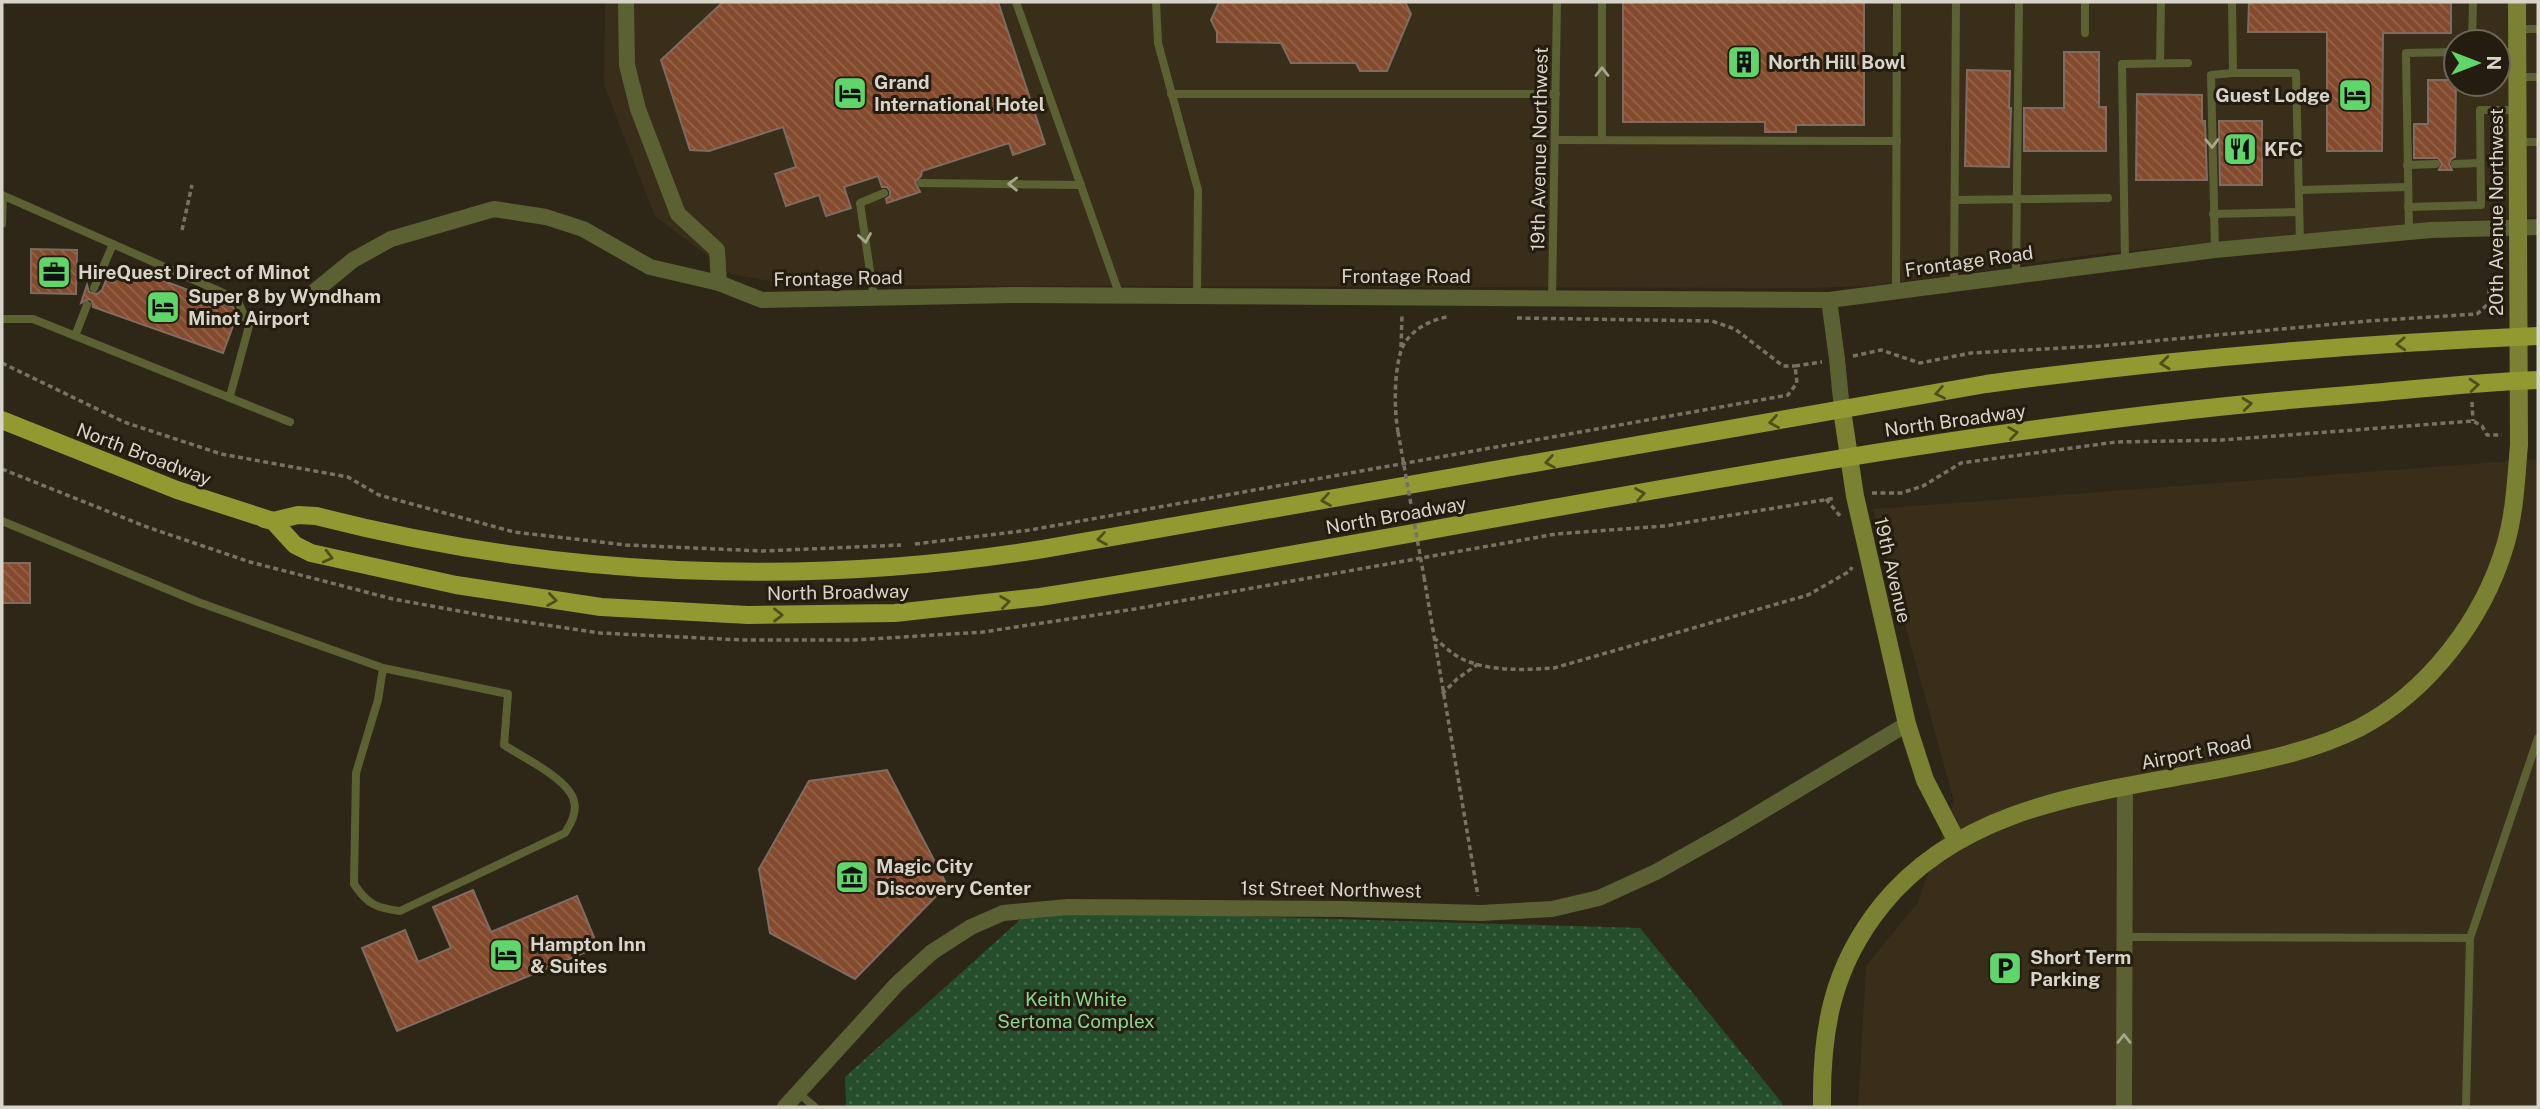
<svg xmlns="http://www.w3.org/2000/svg" width="2540" height="1109" viewBox="0 0 2540 1109" font-family="'Public Sans',sans-serif">
<style>
.built{fill:#392e19;fill-rule:evenodd}
.park{fill:url(#park-dots)}
.building{fill:url(#building-back-hatch);stroke:#7f6b62;stroke-width:2}
.lines{fill:none;stroke-linecap:round;stroke-linejoin:round}
.path{stroke:#787265;stroke-width:3.5;stroke-dasharray:5 3.5;stroke-linecap:butt}
.lane{stroke:#5c6133;stroke-width:8}
.street{stroke:#5c6133;stroke-width:16}
.secondary{stroke:#7a8133;stroke-width:18}
.primary{stroke:#919930;stroke-width:18}
.path-bridge{stroke:#787265;stroke-width:3.5;stroke-dasharray:5 3.5;stroke-linecap:butt}
.oneway{stroke:#a7a68e}
.oneway2{stroke:#504e1c}
.labels{text-anchor:middle;dominant-baseline:central;stroke-width:6;stroke-linejoin:round;paint-order:stroke}
.poi-label{font-size:19px;font-weight:bold;fill:#d9d4ca;stroke:#241c0e;text-anchor:start}
.street-label{font-size:19px;fill:#d9d4ca;stroke:#241c0e}
.park-label{font-size:19px;fill:#89d492;stroke:#241c0e}
</style>
<defs>
<pattern id="park-dots" width="8" height="8" patternUnits="userSpaceOnUse" patternTransform="scale(1.75)"><rect width="8" height="8" fill="#254f2c"/><path d="M2 2h.1M6 6h.1" fill="none" stroke="#446749" stroke-width="1.8" stroke-linecap="round"/></pattern>
<pattern id="building-back-hatch" width="6" height="6" patternUnits="userSpaceOnUse" patternTransform="scale(1.75)"><rect width="6" height="6" fill="#834a2d"/><path d="M-1 5l2 2M0 0l6 6M5-1l2 2" fill="none" stroke="#94634a"/></pattern>
</defs>
<rect width="100%" height="100%" fill="#2e2617"/>
<g class="built">
<path d="M605 2H2538V217L2448 221 2105 253 1867 286 1810 288 792 285 731 274 655 216 604 85ZM2456 42H2498V84H2456Z"/>
<path d="M2538 459V1107H1858L1866 966 1918 902 1954 801 1873 509Z"/>
</g>
<path class="park" d="M1031 910 1640 928 1782 1103V1107H846L845 1077Z"/>
<g class="building">
<path d="M723 2H998L1045 144 1013 155 1009 143 922 171 921 176 915 182 920 192 887 203 886 199 890 196V191L887 187H882L878 176 844 187 851 208 826 216 819 195 786 206 775 174 796 167 783 127 709 151 690 150 661 60Z"/>
<path d="M1219 2H1405L1411 14 1387 71H1360L1356 63H1291L1281 43 1217 42V32L1211 20Z"/>
<path d="M1623 2H1864V125H1796V132H1765V122H1623Z"/>
<path d="M2249 2H2451V33H2383L2382 151H2327V32H2248Z"/>
<path d="M2064 52H2099V107H2106V151H2024V108H2064Z"/>
<path d="M1967 70 2010 71 2009 108H2011L2009 167 1965 166Z"/>
<path d="M2428 80H2456L2455 157 2451 159 2449 164 2452 170H2439L2442 164 2438 158H2414V124H2428Z"/>
<path d="M2137 94 2202 95V121H2205L2207 180H2136Z"/>
<path d="M2219 121H2262V185H2220Z"/>
<path d="M31 249 77 250 76 294 31 293Z"/>
<path d="M122 265 233 307 237 315 223 353 93 307 92 301 89 299 81 303 87 285 89 292 97 294 102 290 106 280 114 283Z"/>
<rect x="2" y="563" width="28" height="40"/>
<path d="M887 770 947 885 855 979 770 933 759 869 809 781Z"/>
<path d="M473 890 491 932 577 896 598 947 397 1031 362 948 405 930 418 962 451 948 433 907Z"/>
</g>
<g class="lines">
<g class="path">
<path d="M182 230 192 185"/>
<path d="M1517 318 1712 321 1735 329 1783 366H1795"/>
<path d="M1401 347 1402 316"/>
<path d="M1853 356 1881 350 1920 363 1971 353 2099 346 2368 321 2477 314 2488 304 2490 280H2501"/>
<path d="M2 363 124 422 221 454 348 477 379 495 514 532 626 545 763 551 901 545"/>
<path d="M2472 402 2473 421"/>
<path d="M1398 432C1394 409 1394 373 1401 351 1407 332 1429 320 1447 317"/>
<path d="M2 469 147 527 250 562 393 599 492 617 600 633 742 640H854L983 632 1135 609 1556 534 1665 526 1836 498"/>
<path d="M1872 493H1901L1923 486 1961 463 2116 442 2222 440 2473 421 2482 426 2487 435H2502"/>
<path d="M1826 499 1840 516"/>
<path d="M915 544 1030 530 1788 395 1797 383 1795 366 1822 362"/>
<path d="M1424 577 1478 896"/>
<path d="M1434 638C1442 644 1451 653 1460 658 1489 672 1523 670 1554 668L1808 595 1850 571 1852 567"/>
<path d="M1442 694 1457 679 1478 664"/>
</g>
<g class="lane">
<path d="M1016 2 1120 296"/>
<path d="M1156 2 1158 43 1198 190 1197 296"/>
<path d="M2232 2 2233 73H2296L2300 242"/>
<path d="M2517 29H2538"/>
<path d="M2085 33V2"/>
<path d="M2472 42 2473 2"/>
<path d="M2498 52H2517"/>
<path d="M2160 63 2161 2"/>
<path d="M2517 77H2538"/>
<path d="M1171 94H1556"/>
<path d="M1555 140 1897 141"/>
<path d="M1602 140V2"/>
<path d="M2517 142H2538"/>
<path d="M2455 164 2480 163"/>
<path d="M2407 165 2436 164"/>
<path d="M921 183 1081 185"/>
<path d="M2299 190 2407 187"/>
<path d="M2 195 237 299 249 326 230 396"/>
<path d="M1955 200 2108 198"/>
<path d="M2408 207 2481 205 2480 110H2517"/>
<path d="M2213 214 2299 212"/>
<path d="M2 224 3 196"/>
<path d="M2409 232 2406 53 2456 52"/>
<path d="M2215 250 2211 75 2233 73"/>
<path d="M2125 262 2122 64 2188 63"/>
<path d="M2016 276 2019 2"/>
<path d="M1954 285 1956 2"/>
<path d="M94 288 113 244"/>
<path d="M1896 292 1897 2"/>
<path d="M874 298 860 203 884 193"/>
<path d="M1552 298 1557 2"/>
<path d="M2 319H33L290 422"/>
<path d="M75 336 87 305"/>
<path d="M2 521 198 602 383 668 508 694 504 745C522 757 569 779 574 801 577 813 571 823 565 833L400 911C376 908 367 904 354 884L356 773 378 700 383 668"/>
<path d="M2124 937 2470 938"/>
<path d="M797 1092 815 1107"/>
<path d="M2466 1107 2470 938 2538 738"/>
</g>
<g class="street">
<path d="M626 2 627 65 638 109 678 214 717 250 719 283"/>
<path d="M309 296 353 260 391 239 494 209 546 217 583 229 650 267 719 283 762 300 1013 295 1829 300 2215 250 2431 230 2538 227"/>
<path d="M1829 300 1837 359 1842 410"/>
<path d="M785 1107 897 984 932 952 971 927 1003 913 1068 907 1343 909 1481 913 1552 909 1599 898 1656 872 1729 831 1907 724"/>
<path d="M2124 1107 2125 787"/>
</g>
<g class="secondary">
<path d="M1842 410 1855 496 1907 724 1925 780 1956 840"/>
<path d="M1822 1107C1821 1030 1832 967 1882 905 1965 802 2103 792 2225 768 2271 759 2317 749 2359 728 2428 692 2483 620 2505 546 2515 513 2516 479 2519 445L2517 2"/>
</g>
<g class="primary">
<path d="M2 420 177 490 273 521 295 545 311 553 456 585 601 607 748 615 895 613 1040 597C1476 529 1908 429 2349 395 2412 390 2475 382 2538 380"/>
<path d="M264 519 273 521 298 515 316 516C554 577 800 588 1043 549L1986 384C2169 359 2354 344 2538 336"/>
</g>
<path class="path-bridge" d="M1398 432 1424 577"/>
</g>
<defs><path id="oneway-chevron" d="M-2-3.5L2.5 0L-2 3.5" fill="none" stroke-width="1.6" stroke-linecap="round" stroke-linejoin="round" transform="scale(1.75)"/></defs>
<g class="oneway">
<use href="#oneway-chevron" transform="translate(1602 72) rotate(-90)"/>
<use href="#oneway-chevron" transform="translate(2212 143) rotate(89)"/>
<use href="#oneway-chevron" transform="translate(1013 184) rotate(-179)"/>
<use href="#oneway-chevron" transform="translate(865 238) rotate(81)"/>
<use href="#oneway-chevron" transform="translate(2124 1039) rotate(-90)"/>
</g>
<g class="oneway2">
<use href="#oneway-chevron" transform="translate(2401 344) rotate(177)"/>
<use href="#oneway-chevron" transform="translate(2165 363) rotate(174)"/>
<use href="#oneway-chevron" transform="translate(2474 385) rotate(-5)"/>
<use href="#oneway-chevron" transform="translate(1940 393) rotate(169)"/>
<use href="#oneway-chevron" transform="translate(2247 404) rotate(-6)"/>
<use href="#oneway-chevron" transform="translate(1774 422) rotate(170)"/>
<use href="#oneway-chevron" transform="translate(2013 433) rotate(-8)"/>
<use href="#oneway-chevron" transform="translate(1550 462) rotate(170)"/>
<use href="#oneway-chevron" transform="translate(1640 494) rotate(-10)"/>
<use href="#oneway-chevron" transform="translate(1326 500) rotate(170)"/>
<use href="#oneway-chevron" transform="translate(1102 539) rotate(170)"/>
<use href="#oneway-chevron" transform="translate(328 557) rotate(14)"/>
<use href="#oneway-chevron" transform="translate(552 600) rotate(8)"/>
<use href="#oneway-chevron" transform="translate(1005 602) rotate(-8)"/>
<use href="#oneway-chevron" transform="translate(778 615)"/>
</g>
<defs>
<g id="building-square" transform="scale(1.75)"><rect x="-9" y="-9" width="18" height="18" rx="4" fill="#60d56a" stroke="#241c0e"/><path d="M-4-6H4V6H1V3H-1V6H-4ZM-2.5-4.3h1.7v1.8h-1.7ZM.8-4.3h1.7v1.8H.8ZM-2.5-1h1.7V.8h-1.7ZM.8-1h1.7V.8H.8Z" fill="#111"/></g>
<g id="hotel-square" transform="scale(1.75)"><rect x="-9" y="-9" width="18" height="18" rx="4" fill="#60d56a" stroke="#241c0e"/><path d="M-6-4.5h1.5V1H6V5H4.5V3h-9V5H-6ZM-4 0a1.8 1.8 0 1 1 3.6 0ZM.5 0V-2.5h3Q6-2.5 6 0Z" fill="#111"/></g>
<g id="restaurant-square" transform="scale(1.75)"><rect x="-9" y="-9" width="18" height="18" rx="4" fill="#60d56a" stroke="#241c0e"/><path d="M-5-6h1v4h1v-4h1v4h1v-4h1v5L-1.5 .5V6h-2V.5L-5-1ZM5-6V6H3V1.5H1.5Q1.5-4 5-6Z" fill="#111"/></g>
<g id="office-square" transform="scale(1.75)"><rect x="-9" y="-9" width="18" height="18" rx="4" fill="#60d56a" stroke="#241c0e"/><path d="M-6-3h4V-5.5h4V-3h4V5H-6ZM-1-4.5V-3h2v-1.5ZM-6 0V1H6V0Z" fill="#111"/></g>
<g id="museum-square" transform="scale(1.75)"><rect x="-9" y="-9" width="18" height="18" rx="4" fill="#60d56a" stroke="#241c0e"/><path d="M0-6L6-3V-2H-6V-3ZM-5-1h2V3h-2ZM-1-1h2V3h-2ZM3-1h2V3H3ZM-6 4H6V6H-6Z" fill="#111"/></g>
<g id="parking-square" transform="scale(1.75)"><rect x="-9" y="-9" width="18" height="18" rx="4" fill="#60d56a" stroke="#241c0e"/><path d="M-3.5-5.5H1a3.5 3.5 0 0 1 0 7H-1V5.5H-3.5ZM-1-3.4V-.6H.8a1.4 1.4 0 0 0 0-2.8Z" fill="#111"/></g>
</defs>
<g fill-rule="evenodd">
<use href="#building-square" x="1744" y="62"/>
<use href="#hotel-square" x="850" y="93"/>
<use href="#hotel-square" x="2355" y="95"/>
<use href="#restaurant-square" x="2240" y="149"/>
<use href="#office-square" x="54" y="272"/>
<use href="#hotel-square" x="163" y="307"/>
<use href="#museum-square" x="852" y="877"/>
<use href="#hotel-square" x="506" y="955"/>
<use href="#parking-square" x="2005" y="968"/>
</g>
<g class="labels">
<g class="poi-label">
<text x="1768" y="62">North Hill Bowl</text>
<text x="874" y="82">Grand<tspan x="874" dy="22">International Hotel</tspan></text>
<text x="2330" y="95" text-anchor="end">Guest Lodge</text>
<text x="2264" y="149">KFC</text>
<text x="78" y="272">HireQuest Direct of Minot</text>
<text x="188" y="296">Super 8 by Wyndham<tspan x="188" dy="22">Minot Airport</tspan></text>
<text x="876" y="866">Magic City<tspan x="876" dy="22">Discovery Center</tspan></text>
<text x="530" y="944">Hampton Inn<tspan x="530" dy="22">&amp; Suites</tspan></text>
<text x="2030" y="957">Short Term<tspan x="2030" dy="22">Parking</tspan></text>
</g>
<g class="street-label">
<text transform="translate(1539 149) rotate(-89)">19th Avenue Northwest</text>
<text transform="translate(2496 212) rotate(-90)">20th Avenue Northwest</text>
<text transform="translate(1969 261) rotate(-8)">Frontage Road</text>
<text x="1406" y="276">Frontage Road</text>
<text transform="translate(838 278) rotate(-1)">Frontage Road</text>
<text transform="translate(1955 420) rotate(-8)">North Broadway</text>
<text transform="translate(144 454) rotate(21)">North Broadway</text>
<text transform="translate(1396 515) rotate(-10)">North Broadway</text>
<text transform="translate(1893 570) rotate(77)">19th Avenue</text>
<text transform="translate(838 592) rotate(-1)">North Broadway</text>
<text transform="translate(2196 752) rotate(-11)">Airport Road</text>
<text transform="translate(1331 889) rotate(1)">1st Street Northwest</text>
</g>
<g class="park-label">
<text x="1076" y="999">Keith White<tspan x="1076" dy="22">Sertoma Complex</tspan></text>
</g>
</g>
<rect width="2540" height="1109" fill="none" stroke="#d9d4ca" stroke-width="7"/>
<g transform="translate(2477 63) rotate(90)"><circle r="33" fill="#241c0e" stroke="#6c6659" stroke-width="2"/>
<path d="M0-5L12 26L0 18L-12 26Z" fill="#60d56a"/>
<text y="-10" font-size="19" font-weight="bold" text-anchor="middle" fill="#d9d4ca">N</text>
</g>
</svg>
